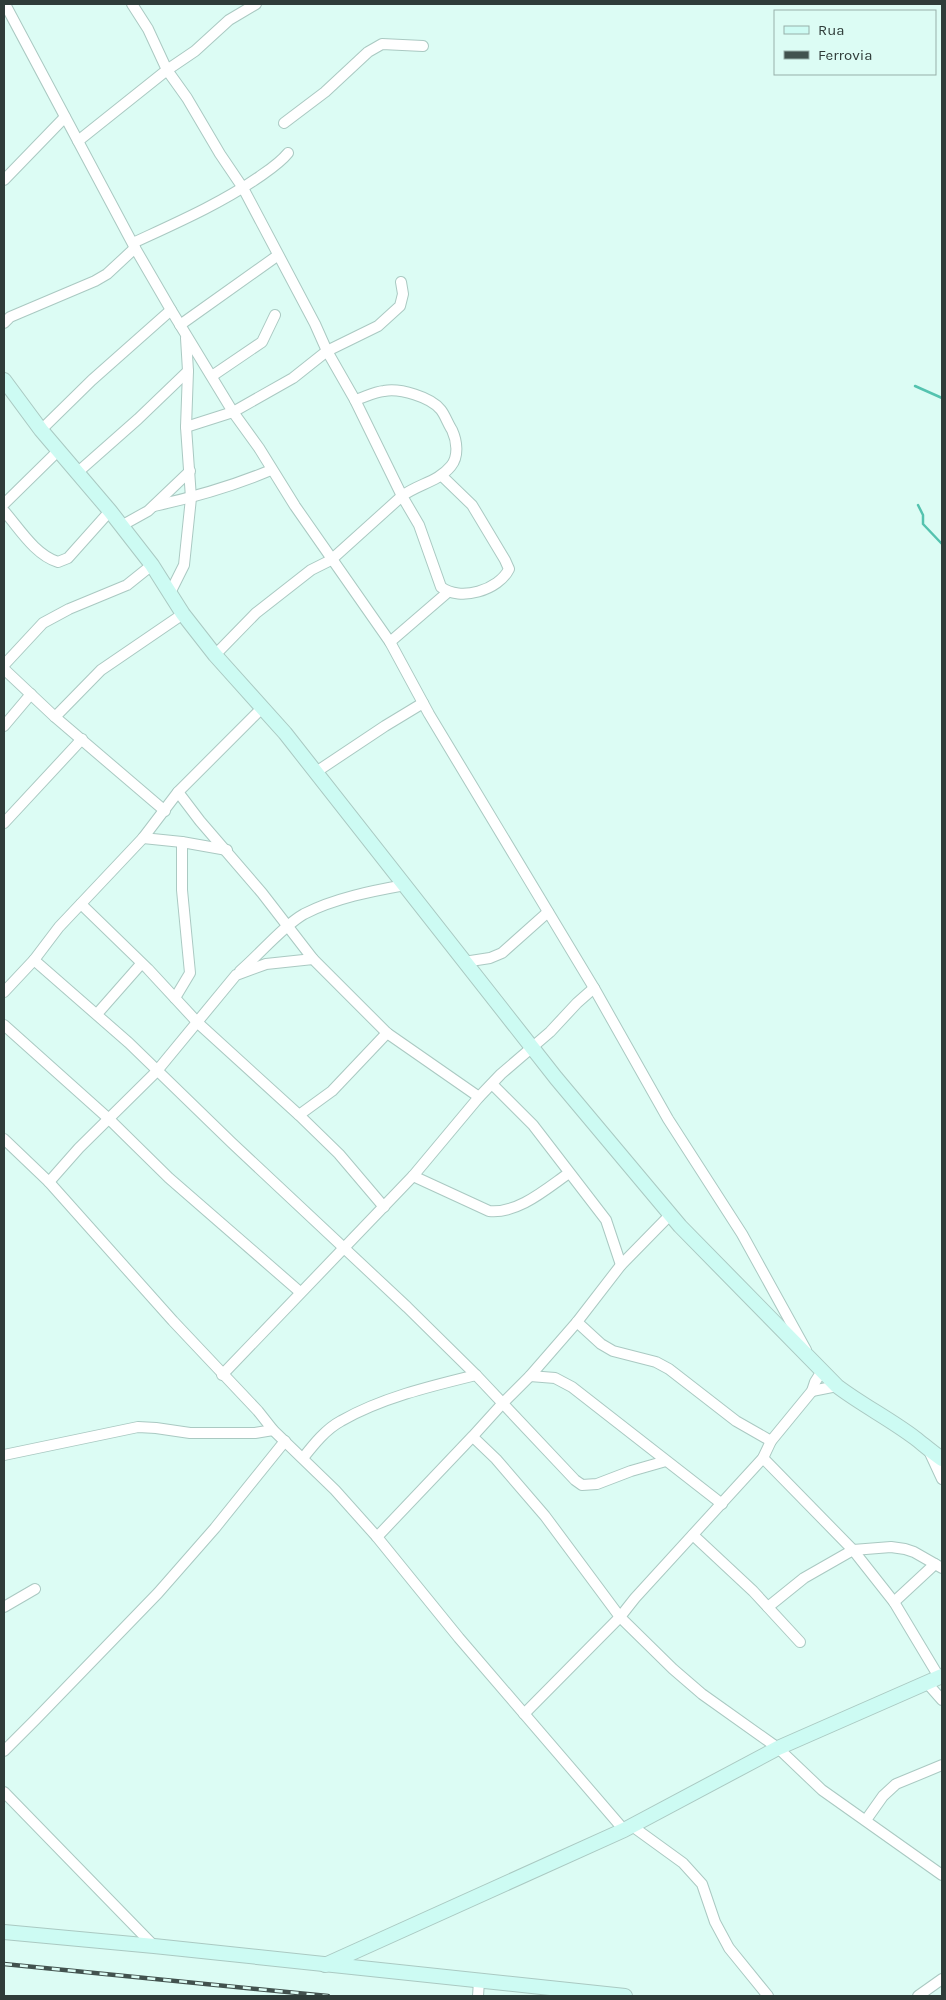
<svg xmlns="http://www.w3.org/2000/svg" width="946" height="2000" viewBox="0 0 946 2000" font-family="Karla,sans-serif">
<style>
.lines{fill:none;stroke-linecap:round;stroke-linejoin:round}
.stream{stroke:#54c3af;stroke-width:2.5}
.street-casing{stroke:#aac9c2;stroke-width:12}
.secondary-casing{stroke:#aac9c2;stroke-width:16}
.street{stroke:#fff;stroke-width:10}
.secondary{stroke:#cdfbf3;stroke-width:14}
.rail-casing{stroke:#42524e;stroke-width:4.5}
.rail{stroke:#dcfcf4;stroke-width:2.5;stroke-dasharray:8;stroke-linecap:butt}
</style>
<rect width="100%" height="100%" fill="#dcfcf4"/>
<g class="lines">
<g class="stream">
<path d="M915 386 942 398"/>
<path d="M918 505 923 515V524L942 544"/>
</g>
<g class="street-casing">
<g id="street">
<path d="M5 4 135 248 171 310 233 412 259 448 295 506 390 642 429 714 594 988 668 1119 742 1234 806 1350"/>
<path d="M132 4 148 29 167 70 187 98 220 154 243 188 315 324 327 351 355 400 402 496 419 525 441 587C460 602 499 590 509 569L505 560 472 505 442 476"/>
<path d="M284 123 325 92 368 52 382 44 423 46"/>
<path d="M78 141 167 70 195 51 229 20 256 4"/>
<path d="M4 180 65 117"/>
<path d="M133 243C176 223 220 204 259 177 269 170 280 163 288 153"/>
<path d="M4 323 10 317 95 281 107 274 135 248"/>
<path d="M180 325 277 256"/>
<path d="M212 376 262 342 275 315"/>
<path d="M186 427 233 412 293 378 327 351 378 326 400 306 403 294 401 282"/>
<path d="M41 430 92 380 171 310"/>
<path d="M78 472 138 419 188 371"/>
<path d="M4 504 59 450"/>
<path d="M154 506C195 497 233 486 271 470"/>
<path d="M4 511C19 528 35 555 58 562L68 558 110 511"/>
<path d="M121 526 148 511 190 471"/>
<path d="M170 593 184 565 191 498 186 427 188 371 186 338"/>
<path d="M390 642 448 592"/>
<path d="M215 655 256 613 311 570 331 560 402 496C418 484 438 482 451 466 459 456 457 441 452 430 448 424 445 415 441 410 431 397 400 388 384 391 374 392 365 397 355 400"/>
<path d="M4 665 43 623 69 609 127 585 152 565"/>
<path d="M4 669 55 717 165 811"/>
<path d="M55 717 101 670 183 614"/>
<path d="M4 726 31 694"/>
<path d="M316 772 385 726 423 703"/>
<path d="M178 792 200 821 262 893 313 959"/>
<path d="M4 823 82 739"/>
<path d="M143 838 182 842 227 850"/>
<path d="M81 904 148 969 198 1023 299 1115 339 1154 384 1207"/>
<path d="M34 960 129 1043 232 1143 407 1307 476 1375 575 1480 582 1485 597 1484 631 1471 666 1461"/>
<path d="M464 962 490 958 502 953 548 912"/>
<path d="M240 971C259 955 283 926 304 914 335 898 372 891 405 885"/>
<path d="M4 992 34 960 59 927 143 838 178 792 263 707"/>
<path d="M175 998 190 973 182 890V842"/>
<path d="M97 1014 141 964"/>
<path d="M4 1025 109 1119 169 1178 300 1292"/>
<path d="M492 1084 533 1125 606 1220 621 1265"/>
<path d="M299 1115 332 1091 387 1033"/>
<path d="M4 1139 49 1182 173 1321 258 1411 273 1430 335 1490 377 1537 459 1638 624 1830"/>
<path d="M413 1176 489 1211C518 1214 546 1189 569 1173"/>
<path d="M49 1182 79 1148 156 1072 236 975 266 964 313 959 387 1033 479 1097"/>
<path d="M577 1322 601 1344 613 1351 656 1362 669 1369 736 1421 771 1441"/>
<path d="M222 1375 413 1176 479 1097 501 1074 550 1032 577 1003 594 988"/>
<path d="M530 1376 555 1378 572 1387 722 1504"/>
<path d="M812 1391 837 1386"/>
<path d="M473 1437 496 1459 545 1516 620 1617 673 1669 702 1694 778 1748 822 1790 942 1875"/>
<path d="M929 1451 942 1479"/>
<path d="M4 1455 138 1427 156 1428 190 1433H255L273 1430"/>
<path d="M303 1458C314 1444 326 1429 341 1421 381 1398 431 1386 476 1375"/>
<path d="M763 1458 853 1550 894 1602 939 1677"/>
<path d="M693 1535 753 1591 800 1642"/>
<path d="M377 1537 473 1436 502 1404 530 1376 577 1322 621 1265 670 1215"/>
<path d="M894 1602 935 1564"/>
<path d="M4 1607 35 1589"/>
<path d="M768 1607 804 1578 853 1550 891 1547 905 1549 914 1552 942 1568"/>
<path d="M927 1683 942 1700"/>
<path d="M524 1714 620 1617 635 1598 763 1458 771 1441 812 1391 815 1382 822 1371"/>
<path d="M4 1751 36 1719 158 1593 215 1528 285 1441"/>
<path d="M4 1792 154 1946"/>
<path d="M866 1820 883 1796 896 1784 942 1765"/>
<path d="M632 1826 683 1863 702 1884 715 1922 729 1948 768 1996"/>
<path d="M478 1996 479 1981"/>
<path d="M918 1996 942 1979"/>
</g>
</g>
<g class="secondary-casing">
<g id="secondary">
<path d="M4 380 41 430 110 511 152 565 183 614 215 655 285 733 556 1078 680 1226 837 1386C862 1405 890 1419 915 1438 924 1445 932 1452 942 1459"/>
<path d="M4 1932 154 1946 625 1996"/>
<path d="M325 1965 624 1830 778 1748 942 1676"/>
</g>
</g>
<use href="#street" class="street"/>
<use href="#secondary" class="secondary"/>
<g class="rail-casing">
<path id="rail" d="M4 1964 328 1996"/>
</g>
<use href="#rail" class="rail"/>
</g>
<rect width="946" height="2000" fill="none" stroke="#2f3c39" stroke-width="10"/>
<rect x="774" y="10" width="162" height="65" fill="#dcfcf4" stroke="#97afa9"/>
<rect x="784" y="26" width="25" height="8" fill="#cdfbf3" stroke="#97afa9"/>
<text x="818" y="35" font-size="15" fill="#2f3c39">Rua</text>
<rect x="784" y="51" width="25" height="8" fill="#42524e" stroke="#97afa9"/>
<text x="818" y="60" font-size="15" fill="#2f3c39">Ferrovia</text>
</svg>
